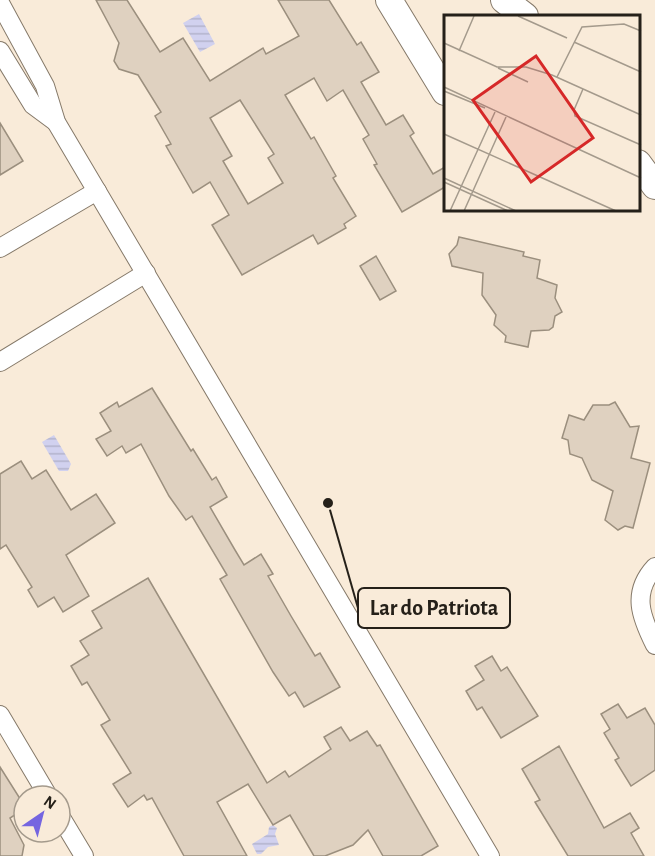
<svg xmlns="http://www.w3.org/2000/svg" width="655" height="856" viewBox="0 0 655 856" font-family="'Alegreya Sans',sans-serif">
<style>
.water{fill:url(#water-rules)}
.building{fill:#dfd1c0;stroke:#9b8f7e;stroke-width:1.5;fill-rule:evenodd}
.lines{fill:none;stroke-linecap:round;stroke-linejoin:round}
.street-casing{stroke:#857969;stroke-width:20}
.secondary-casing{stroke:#857969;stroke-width:28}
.street{stroke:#fff;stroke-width:18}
.secondary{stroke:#fff;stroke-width:26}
.inset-road{fill:none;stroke:#a49a8c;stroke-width:1.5}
.view{fill:#d62828;fill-opacity:0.15;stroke:#d62828;stroke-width:3}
.inset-edge{fill:none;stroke:#252019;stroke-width:3}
.leader{fill:none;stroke:#252019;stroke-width:2}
.callout-dot{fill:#252019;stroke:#f9ebd9;stroke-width:2}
.callout{fill:#f9ebd9;stroke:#252019;stroke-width:2}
.callout-label{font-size:22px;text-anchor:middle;font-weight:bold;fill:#252019}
</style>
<defs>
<pattern id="water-rules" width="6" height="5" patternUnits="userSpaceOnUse" patternTransform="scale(1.5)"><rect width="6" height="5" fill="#d1d1ef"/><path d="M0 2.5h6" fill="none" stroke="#b3b3cc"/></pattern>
</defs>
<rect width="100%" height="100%" fill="#f9ebd9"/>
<g class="water">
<path d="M199 14 215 44 200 52 183 23Z"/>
<path d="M54 435 71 464 68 471H59L42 442Z"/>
<path d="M273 825 277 828 275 834 279 845 268 847 261 854H257L252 844 268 834 269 827Z"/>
</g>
<g class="building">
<path d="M96 0H127L160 52 183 38 210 81 263 48 266 54 299 36 278 0H329L357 45 361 42 379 72 361 82 386 125 403 115 414 133 410 136 433 174 445 167V187L402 212 374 165 377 164 363 139 369 135 343 90 327 101 314 78 285 95 311 139 314 137 336 176 333 178 356 216 344 224 346 228 318 244 313 235 242 275 212 225 229 215 210 182 193 193 166 146 171 144 155 116 161 112 138 75 119 69 114 61 119 43ZM240 100 274 154 268 158 283 183 248 204 223 161 232 156 210 118Z"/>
<path d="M0 123 23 161 0 175Z"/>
<path d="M459 237 524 252 523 256 540 260 537 278 557 285 555 298 562 312 555 316 553 327 549 330 531 331 528 347 505 342 506 336 494 325 496 315 482 295 483 273 452 266 449 254 457 245Z"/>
<path d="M376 256 396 291 380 300 360 266Z"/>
<path d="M152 388 191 451 193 449 212 480 216 477 227 497 210 507 235 550 244 565 261 554 273 574 268 576 291 616 315 656 320 653 340 687 304 707 295 692 289 696 273 672 220 579 227 575 192 516 186 520 169 496 141 444 126 453 122 446 107 456 96 439 111 431 100 413 117 402 119 407Z"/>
<path d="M615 402 630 427 639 426 631 458 650 463 633 528 625 526 618 530 605 520 613 491 592 480 582 458 570 454 568 440 562 438 569 415 584 420 593 405H609Z"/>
<path d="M21 461 32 479 46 470 71 510 96 494 115 523 66 555 89 596 63 612 54 597 38 607 28 590 32 587 6 545 0 549V474Z"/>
<path d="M148 578 267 783 285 771 289 777 331 749 324 737 341 727 350 741 367 731 377 746 380 745 438 846 421 856H383L368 830 353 845 325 856H314L290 815 273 825 248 784 217 802 247 856H184L152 798 147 800 144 795 128 807 113 784 131 773 101 725 110 720 87 682 82 685 71 666 89 655 80 641 102 628 92 611Z"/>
<path d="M492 656 501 671 507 667 538 716 501 738 482 707 477 710 466 691 484 680 475 666Z"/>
<path d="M618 704 627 718 645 708 655 725V770L631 786 615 760 619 758 604 733 610 729 601 714Z"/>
<path d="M559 746 604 828 630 813 639 828 631 833 644 856H568L535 802 540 800 522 769Z"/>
<path d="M0 767 24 805V809L10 818 24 845 22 856H0Z"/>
</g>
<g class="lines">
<g class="street-casing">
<g id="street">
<path d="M0 3 45 86 56 122 490 856"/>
<path d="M0 51 33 105 56 122"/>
<path d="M0 248 97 191"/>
<path d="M0 362 146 273"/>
<path d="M655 567C631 593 641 617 655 645"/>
<path d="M0 715 48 796"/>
<path d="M60 816 84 856"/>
</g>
</g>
<g class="secondary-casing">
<g id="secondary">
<path d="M389 0 445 92"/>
<path d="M504 0 525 16"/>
<path d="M638 163 655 186"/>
</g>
</g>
<use href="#street" class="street"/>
<use href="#secondary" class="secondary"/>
</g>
<g transform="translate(444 15)">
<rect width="196" height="196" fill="#f9ebd9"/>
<path class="inset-road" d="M74 1 123 23M130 27 197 57M0 28 53 52H82L108 60 197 100M15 36 30 1M54 53 84 67M113 62 138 12 180 9 197 16M0 72 197 163M139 74 130 95 131 101 197 130M0 76 41 93M0 119 172 196M0 163 72 196M0 167 64 196M6 196 51 97M20 196 62 102"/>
<path class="view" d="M92 41 149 123 87 167 29 85Z"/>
<rect width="196" height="196" class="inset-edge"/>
</g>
<path class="leader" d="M328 503L358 608"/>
<circle class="callout-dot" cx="328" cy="503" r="6"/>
<rect class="callout" x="358" y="588" width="152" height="40" rx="6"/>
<g class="callout-label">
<text x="434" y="615">Lar do Patriota</text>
</g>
<g transform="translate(42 814) rotate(35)"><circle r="28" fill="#f9ebd9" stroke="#a49a8c" stroke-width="1.5"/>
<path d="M0-4.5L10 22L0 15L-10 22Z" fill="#7565e0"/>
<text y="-9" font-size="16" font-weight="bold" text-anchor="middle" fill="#252019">N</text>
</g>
</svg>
